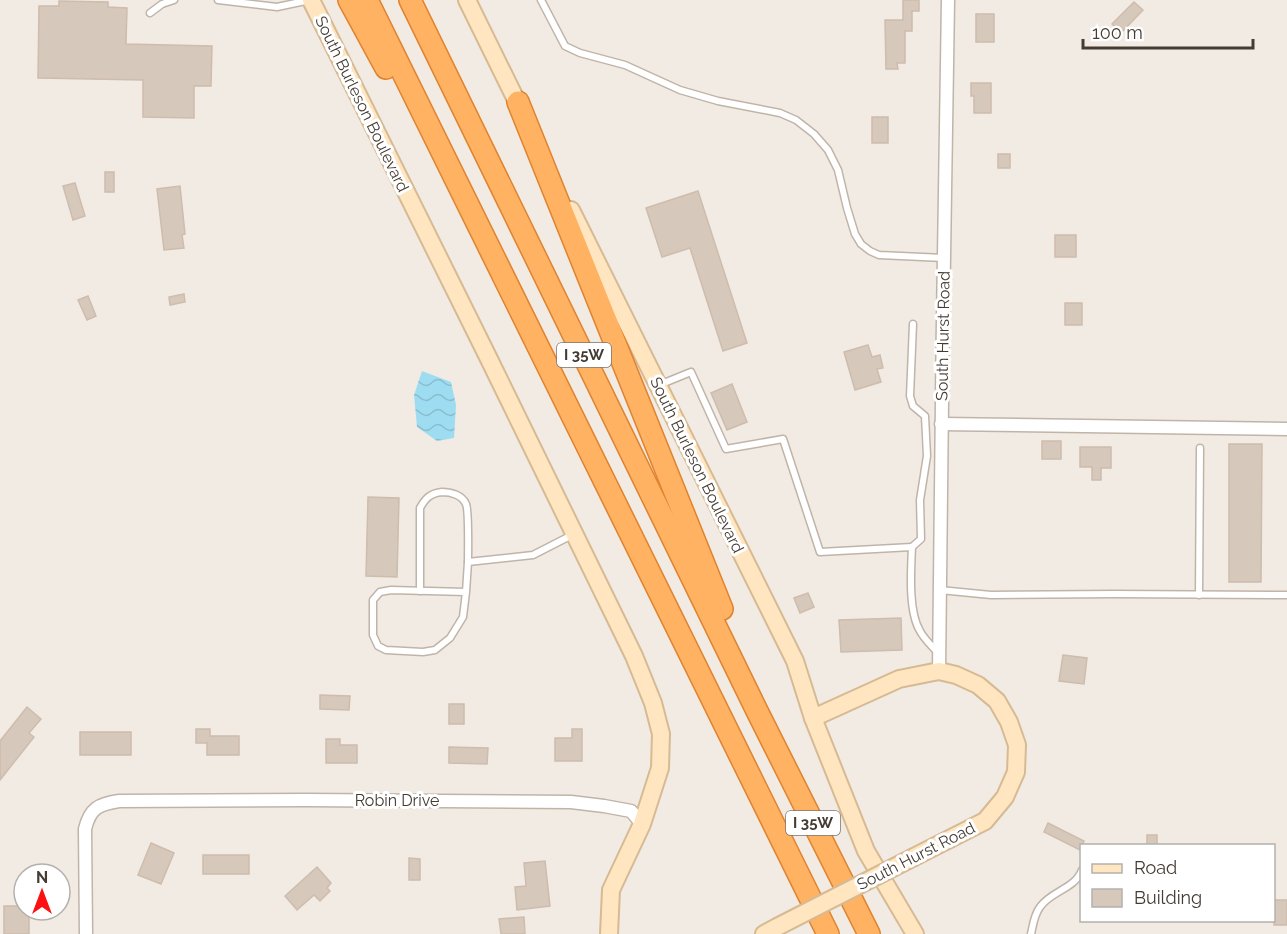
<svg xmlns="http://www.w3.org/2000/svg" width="1287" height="934" viewBox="0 0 1287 934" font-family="Raleway,sans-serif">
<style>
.water{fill:url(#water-waves)}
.building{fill:#d7c8bc;stroke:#cebcac;stroke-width:1.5}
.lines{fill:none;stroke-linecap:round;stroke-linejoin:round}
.lane-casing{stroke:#c0b4a9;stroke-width:9}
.street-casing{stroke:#c0b4a9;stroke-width:15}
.secondary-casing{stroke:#d6ba94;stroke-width:20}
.highway-casing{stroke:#df8330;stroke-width:24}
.lane{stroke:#fff;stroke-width:6}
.street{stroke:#fff;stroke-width:12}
.secondary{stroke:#ffe6c0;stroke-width:16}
.highway{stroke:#ffb261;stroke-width:21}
.secondary-bridge-casing{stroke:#d6ba94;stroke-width:20;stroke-linecap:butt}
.secondary-bridge{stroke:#ffe6c0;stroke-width:16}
.labels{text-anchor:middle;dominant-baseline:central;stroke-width:6;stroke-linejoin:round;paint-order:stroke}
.shield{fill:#fff;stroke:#7c7670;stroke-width:1.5}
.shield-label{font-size:15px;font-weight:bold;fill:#443b33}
.street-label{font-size:16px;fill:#443b33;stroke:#fff}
</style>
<defs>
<pattern id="water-waves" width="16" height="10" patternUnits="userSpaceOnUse" patternTransform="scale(1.5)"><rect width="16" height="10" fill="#9edcf1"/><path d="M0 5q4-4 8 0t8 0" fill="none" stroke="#89becf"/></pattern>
</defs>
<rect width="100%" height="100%" fill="#f2ebe3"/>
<path class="water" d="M422 371 451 382 456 405 454 438 437 441 417 427 414 395Z"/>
<g class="building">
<path d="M903 0H919V11H912V31H905V63H897L898 69H886L885 20H903Z"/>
<path d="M59 1 108 2V7L127 8 126 44 212 46 211 86H194V118L143 117V80L38 78 39 6H59Z"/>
<path d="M1134 2 1143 10 1121 33 1112 24Z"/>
<rect x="976" y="14" width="18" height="28"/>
<path d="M971 83H991V113H974V96H971Z"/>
<rect x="872" y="117" width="16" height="26"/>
<rect x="998" y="154" width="12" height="14"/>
<rect x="105" y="172" width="9" height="20"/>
<path d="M75 183 85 216 73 220 63 186Z"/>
<path d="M180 186 185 234 182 235 184 248 164 250 157 189Z"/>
<path d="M698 191 747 343 723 351 690 248 662 257 646 208Z"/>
<rect x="1055" y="235" width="21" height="22"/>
<path d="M184 294 185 302 170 305 169 297Z"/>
<path d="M88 296 96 316 87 320 78 300Z"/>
<rect x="1065" y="303" width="17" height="22"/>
<path d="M868 345 872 357 880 355 883 368 877 369 881 382 855 390 844 352Z"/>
<path d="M732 384 747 422 727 430 711 393Z"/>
<rect x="1042" y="441" width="19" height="18"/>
<path d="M1229 444H1262L1261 582H1229Z"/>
<path d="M1080 447H1111V468H1101V480H1092V467H1080Z"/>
<path d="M368 497 399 498 397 577 366 576Z"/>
<path d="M808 593 814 607 800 613 794 598Z"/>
<path d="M901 618 902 650 841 652 839 620Z"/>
<path d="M1063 655 1087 658 1084 684 1059 681Z"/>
<path d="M320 695 350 696 349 710 320 709Z"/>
<rect x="449" y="704" width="15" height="20"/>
<path d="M27 707 41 719 29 733 34 737 0 780V741Z"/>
<path d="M196 729H210V736H239V755H207V743H196Z"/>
<path d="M572 729H582V761H555V738H572Z"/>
<rect x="80" y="732" width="51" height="23"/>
<path d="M326 739H340V745H357V763H326Z"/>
<path d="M449 747 488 748 487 764 449 763Z"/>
<path d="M1048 823 1084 841 1080 850 1044 832Z"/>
<rect x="1147" y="835" width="10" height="11"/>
<path d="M151 843 174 853 161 884 138 875Z"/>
<rect x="203" y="855" width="46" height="19"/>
<path d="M409 858 420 859V880H409Z"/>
<path d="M545 861 550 906 517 910 515 887 526 886 524 863Z"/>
<path d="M317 867 331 883 327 888 330 891 320 901 314 895 297 910 285 896Z"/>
<rect x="1274" y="900" width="13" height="25"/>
<path d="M4 906H24V910H29V934H4Z"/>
<path d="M524 917 525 934H501L499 919Z"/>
</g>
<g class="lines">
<g class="lane-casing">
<g id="lane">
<path d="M218 0 277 7 310 0"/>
<path d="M541 0 565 46 580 53 625 65 680 90 718 101 780 113 796 120 814 134 828 150 838 170 847 208 855 234 861 244 870 251 879 255 944 258"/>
<path d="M150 13 162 4 174 0"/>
<path d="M913 324 910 396 913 406 925 416 927 456 920 500 921 539 912 547C911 570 908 611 920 631 924 639 932 646 938 653"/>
<path d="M659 385 691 372 726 449 783 439 820 552 912 547"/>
<path d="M940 590 991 595 1115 594 1287 595"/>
<path d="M420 591V508C425 499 430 493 442 492 451 492 462 495 466 504 469 511 468 552 468 562"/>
<path d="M466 592 391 590 380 592 373 600V635L378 646 386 650 423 652 435 650 450 638 463 617 466 592 468 562 533 555 574 534"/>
<path d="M1199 595 1200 448"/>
<path d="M1031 934C1033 925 1034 915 1040 907 1051 891 1075 889 1082 870"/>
</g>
</g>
<g class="street-casing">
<g id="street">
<path d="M941 424 1287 429"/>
<path d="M939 671C941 447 944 224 948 0"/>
<path d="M86 934 85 829C90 808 99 804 119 801L306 800 571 802 604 806 631 811 642 824"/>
</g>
</g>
<g class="secondary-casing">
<g id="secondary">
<path d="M311 0 488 357 634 656 653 703 661 734 660 768 642 824 611 890 609 934"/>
<path d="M467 0 522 112"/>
<path d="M571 210 795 661 813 718 866 851 915 934"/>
<path d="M813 718 899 679 939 671 956 675 978 685 997 701 1009 722 1017 745 1016 772 1005 797 985 821 914 857"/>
<path d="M764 934 777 927"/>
</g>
</g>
<g class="highway-casing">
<g id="highway">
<path d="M349 0 386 68"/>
<path d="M367 0 828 934"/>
<path d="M410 0 757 711 869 934"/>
<path d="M518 102 722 609"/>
</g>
</g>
<use href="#lane" class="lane"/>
<use href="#street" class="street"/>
<use href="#secondary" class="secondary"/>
<use href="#highway" class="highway"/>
<g class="secondary-bridge-casing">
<path id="secondary-bridge" d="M777 927 914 857"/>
</g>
<use href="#secondary-bridge" class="secondary-bridge"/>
</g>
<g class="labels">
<g class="shield">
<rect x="557" y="343" width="54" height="24" rx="4.5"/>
<rect x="786" y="811" width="54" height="24" rx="4.5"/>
</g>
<g class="shield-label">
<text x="584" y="355">I 35W</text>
<text x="813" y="823">I 35W</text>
</g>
<g class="street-label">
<text transform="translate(362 104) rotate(64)">South Burleson Boulevard</text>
<text transform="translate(943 336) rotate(-89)">South Hurst Road</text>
<text transform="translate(697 465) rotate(64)">South Burleson Boulevard</text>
<text x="397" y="800">Robin Drive</text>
<text transform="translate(916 856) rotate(-27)">South Hurst Road</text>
</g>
</g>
<rect x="1080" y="844" width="195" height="78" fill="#ffffff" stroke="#b4b1ad" stroke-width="1.5"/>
<rect x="1092" y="864" width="30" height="9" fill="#ffe6c0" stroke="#b4b1ad" stroke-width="1.5"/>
<text x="1134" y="874" font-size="18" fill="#443b33">Road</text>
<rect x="1092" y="889" width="30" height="18" fill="#d7c8bc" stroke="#b4b1ad" stroke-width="1.5"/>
<text x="1134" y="904" font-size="18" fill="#443b33">Building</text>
<g transform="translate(42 892)"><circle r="28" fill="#ffffff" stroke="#b4b1ad" stroke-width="1.5"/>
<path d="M0-4.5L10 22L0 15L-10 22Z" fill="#fc1011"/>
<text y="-9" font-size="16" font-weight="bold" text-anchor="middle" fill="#443b33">N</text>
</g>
<path d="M1083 39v9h170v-9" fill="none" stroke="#443b33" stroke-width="3"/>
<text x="1092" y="39" font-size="18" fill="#443b33" stroke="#ffffff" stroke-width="4.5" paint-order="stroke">100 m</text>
</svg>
